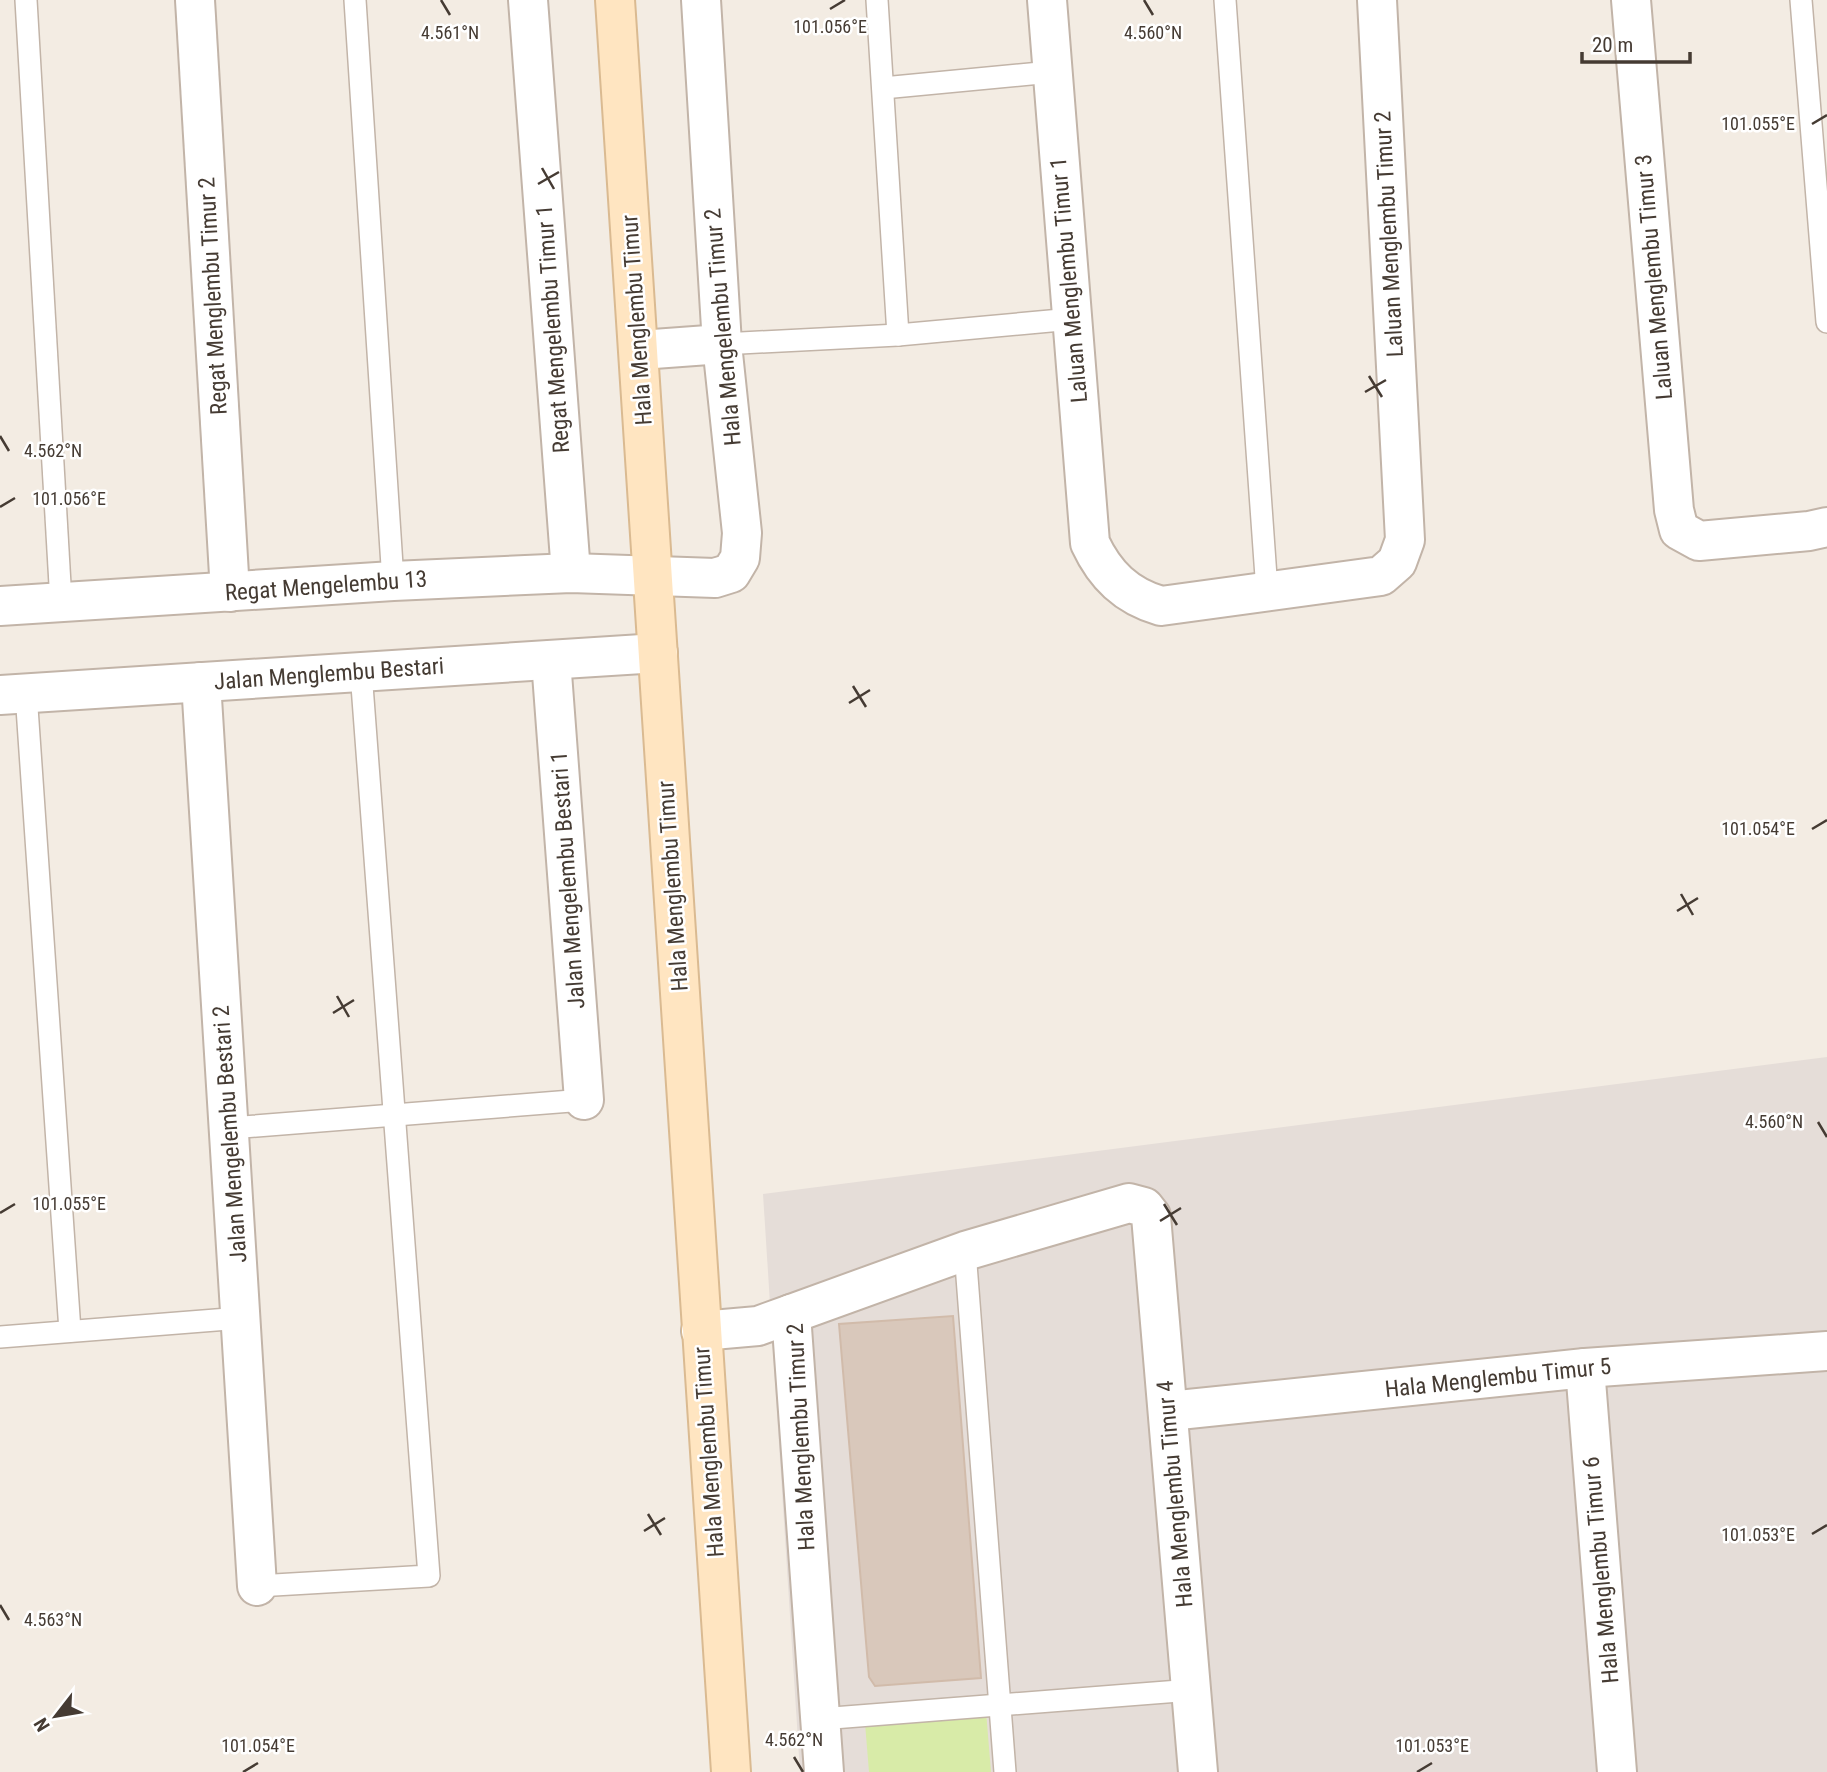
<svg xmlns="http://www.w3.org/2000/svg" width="1827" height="1772" viewBox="0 0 1827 1772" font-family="'Roboto Condensed',sans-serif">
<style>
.industrial{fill:#e5ddd8}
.green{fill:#d8eba8}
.building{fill:#d9c8bb;stroke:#d1bbaa;stroke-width:2}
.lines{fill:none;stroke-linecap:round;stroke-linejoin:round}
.lane-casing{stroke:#c2b4a8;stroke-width:24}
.street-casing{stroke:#c2b4a8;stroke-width:42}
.secondary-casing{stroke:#daba91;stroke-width:42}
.lane{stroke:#fff;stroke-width:21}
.street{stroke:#fff;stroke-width:38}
.secondary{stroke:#ffe5c1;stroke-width:38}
.ticks{fill:none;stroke:#453b33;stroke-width:2.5}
.labels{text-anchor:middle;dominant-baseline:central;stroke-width:5;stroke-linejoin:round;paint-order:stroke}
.street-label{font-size:23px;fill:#453b33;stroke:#fff}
.ticks-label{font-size:18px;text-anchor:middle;fill:#453b33;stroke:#fff;stroke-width:5;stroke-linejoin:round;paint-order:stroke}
</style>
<rect width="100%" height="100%" fill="#f3ece3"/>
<path class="industrial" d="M1827 1057V1772H800L763 1194Z"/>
<path class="green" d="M986 1711 991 1772H869L865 1723Z"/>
<path class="building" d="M953 1316 981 1678 875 1686 869 1677 839 1324Z"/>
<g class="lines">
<g class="lane-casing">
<g id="lane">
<path d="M26 0 61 602"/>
<path d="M355 0 393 581"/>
<path d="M877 0 898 335"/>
<path d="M1225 0 1267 591"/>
<path d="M1801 0 1827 322"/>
<path d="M883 88 1051 72"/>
<path d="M722 344 898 335 1072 319"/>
<path d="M26 693 70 1331"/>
<path d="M230 1128 584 1100"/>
<path d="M965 1251 1005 1772"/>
<path d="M0 1337 241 1318"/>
<path d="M257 1586 429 1576 361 672"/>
<path d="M820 1719 1192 1690"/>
</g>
</g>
<g class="street-casing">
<g id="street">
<path d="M195 0 230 592"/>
<path d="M528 0 571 573"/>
<path d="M1047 0 1090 543C1105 575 1126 596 1161 606L1381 576 1397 562 1405 540 1377 0"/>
<path d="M1631 0 1674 510 1679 530 1699 541 1809 531 1827 527"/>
<path d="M640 350 722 344"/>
<path d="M0 606 393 581 571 573 715 578 731 573 740 558 742 533 722 344 701 0"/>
<path d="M551 660 584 1100"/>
<path d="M201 682 257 1586"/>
<path d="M0 695 658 653"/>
<path d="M701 1331 758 1326 791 1314"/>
<path d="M1585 1368 1617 1772"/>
<path d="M1169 1411 1585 1368 1827 1351"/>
<path d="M824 1772 791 1314 965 1251 1129 1203 1144 1207 1151 1216 1198 1772"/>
</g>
</g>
<g class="secondary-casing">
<path id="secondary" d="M615 0 731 1772"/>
</g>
<use href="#lane" class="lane"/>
<use href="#street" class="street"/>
<use href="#secondary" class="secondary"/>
</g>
<path class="ticks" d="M441 0 450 15M1144 0 1153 15M830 9 845 0M1812 124 1827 115M542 168 554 189M538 184 559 172M1369 376 1382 397M1365 392 1386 380M0 436 9 451M0 507 15 498M853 686 866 707M849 703 870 690M1812 829 1827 820M1681 894 1693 915M1677 911 1698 898M337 996 349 1017M333 1013 354 1000M1818 1122 1827 1137M1164 1204 1177 1225M0 1213 15 1204M1160 1221 1181 1208M648 1514 661 1535M644 1531 665 1518M1812 1534 1827 1525M0 1605 9 1620M794 1757 803 1772M243 1772 258 1763M1417 1772 1432 1763"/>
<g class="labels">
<g class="street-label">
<text transform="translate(1389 234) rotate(-93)">Laluan Menglembu Timur 2</text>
<text transform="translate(1654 277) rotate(-95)">Laluan Menglembu Timur 3</text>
<text transform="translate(1069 280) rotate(-95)">Laluan Menglembu Timur 1</text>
<text transform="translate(213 296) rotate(-93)">Regat Menglembu Timur 2</text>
<text transform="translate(637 320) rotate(-94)">Hala Menglembu Timur</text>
<text transform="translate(723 327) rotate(-95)">Hala Mengelembu Timur 2</text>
<text transform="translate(553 329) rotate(-94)">Regat Mengelembu Timur 1</text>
<text transform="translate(326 586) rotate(-4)">Regat Mengelembu 13</text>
<text transform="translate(329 674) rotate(-4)">Jalan Menglembu Bestari</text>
<text transform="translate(568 880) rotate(-94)">Jalan Mengelembu Bestari 1</text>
<text transform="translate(673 886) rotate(-94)">Hala Menglembu Timur</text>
<text transform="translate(230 1134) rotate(-94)">Jalan Mengelembu Bestari 2</text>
<text transform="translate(1498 1378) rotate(-6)">Hala Menglembu Timur 5</text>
<text transform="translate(801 1437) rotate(-93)">Hala Menglembu Timur 2</text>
<text transform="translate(709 1452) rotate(-94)">Hala Menglembu Timur</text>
<text transform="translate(1175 1494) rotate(-95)">Hala Menglembu Timur 4</text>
<text transform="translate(1601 1570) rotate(-95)">Hala Menglembu Timur 6</text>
</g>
</g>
<g class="ticks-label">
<text x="830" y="33">101.056°E</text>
<text x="450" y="39">4.561°N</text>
<text x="1153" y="39">4.560°N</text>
<text x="1758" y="130">101.055°E</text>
<text x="53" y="457">4.562°N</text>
<text x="69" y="505">101.056°E</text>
<text x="1758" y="835">101.054°E</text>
<text x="1774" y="1128">4.560°N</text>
<text x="69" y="1210">101.055°E</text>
<text x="1758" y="1541">101.053°E</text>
<text x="53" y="1626">4.563°N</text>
<text x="794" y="1746">4.562°N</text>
<text x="258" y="1752">101.054°E</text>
<text x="1432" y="1752">101.053°E</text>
</g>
<g transform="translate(56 1716) rotate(239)" stroke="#ffffff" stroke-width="5" paint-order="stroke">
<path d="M0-5L12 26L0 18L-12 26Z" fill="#453b33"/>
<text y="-10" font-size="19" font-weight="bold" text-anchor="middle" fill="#453b33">N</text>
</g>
<path d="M1582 52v10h108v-10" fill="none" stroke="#453b33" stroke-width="3.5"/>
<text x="1592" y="52" font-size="21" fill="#453b33" stroke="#ffffff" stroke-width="5" paint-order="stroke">20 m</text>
</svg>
